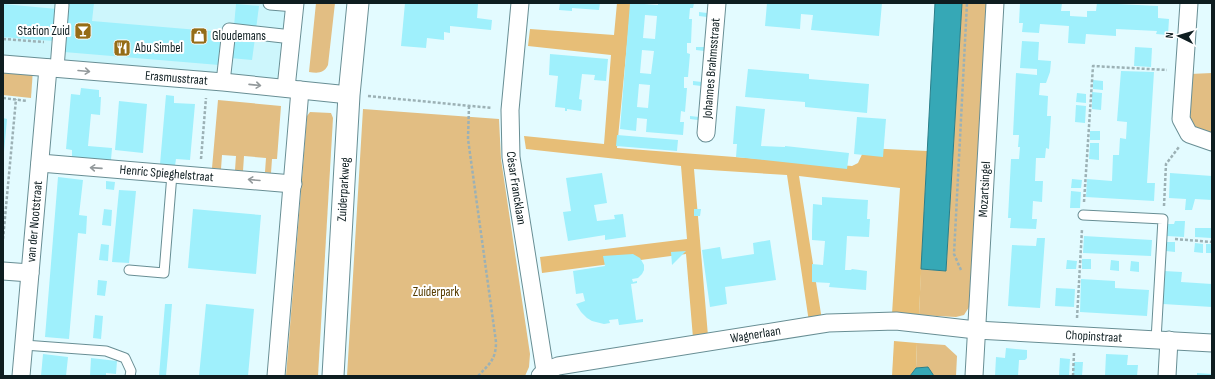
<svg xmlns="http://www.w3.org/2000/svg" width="1215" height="379" viewBox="0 0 1215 379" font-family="'Sofia Sans Condensed',sans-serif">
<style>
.built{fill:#cdf6fc}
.green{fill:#e2be83}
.forest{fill:#e7be77}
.water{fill:#36a8b6;stroke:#2a7e89}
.building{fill:#9ff0fc;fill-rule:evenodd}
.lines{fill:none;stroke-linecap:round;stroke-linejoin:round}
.service-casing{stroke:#688e94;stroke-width:11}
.pedestrian-casing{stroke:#688e94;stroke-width:15}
.minor-casing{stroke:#688e94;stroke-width:19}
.tertiary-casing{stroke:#688e94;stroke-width:23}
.path{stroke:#9cb1b5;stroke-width:2.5;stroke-dasharray:3 2;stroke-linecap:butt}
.service{stroke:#fff;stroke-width:9}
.pedestrian{stroke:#fff;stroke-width:13}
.minor{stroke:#fff;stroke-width:17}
.tertiary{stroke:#fff;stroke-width:21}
.oneway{stroke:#93999b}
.labels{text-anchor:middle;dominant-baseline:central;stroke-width:4;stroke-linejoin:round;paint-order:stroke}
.poi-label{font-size:13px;fill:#0e1d20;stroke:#fff;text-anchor:start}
.street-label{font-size:13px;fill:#0e1d20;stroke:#fff}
.park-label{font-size:13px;fill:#573c00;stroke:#fff}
</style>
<rect width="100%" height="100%" fill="#e3fbff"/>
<path class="built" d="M3 3H295L286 88 3 64Z"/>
<g class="green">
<path d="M316 3H335L328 65C324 74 317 73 309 72Z"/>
<path d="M962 3H988L971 304 964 315 956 317 919 315 921 269 946 271Z"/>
<path d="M3 66 33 69 31 98 3 95Z"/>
<path d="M1212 73V135L1190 128 1187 114 1190 74Z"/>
<path d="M218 100 281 106 277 159H272L271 173 265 172 266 158 244 156 243 171 235 170 236 156 222 155 221 169 212 168Z"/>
<path d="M363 109 499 119 501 159 530 354 529 367 525 376H347Z"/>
<path d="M310 112 331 113 333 118 318 376H286L307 116Z"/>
<path d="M917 343 945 345 957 356 956 376H934L928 367 916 368Z"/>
</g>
<g class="forest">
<path d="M617 3H631L617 148 852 166 858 163 865 148 927 151 919 315 892 314 900 188 799 176 822 320 809 322 787 175 694 169 708 336 693 338 686 254 542 273 540 257 687 239 681 166 526 149 524 136 604 144 611 55 528 46 530 29 614 35Z"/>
<path d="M894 341 917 343 916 368 910 376H892Z"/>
</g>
<g class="water">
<path d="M935 3H962L946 271 921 269Z"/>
<path d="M928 367 934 376H910L916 368Z"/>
</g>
<g class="building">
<path d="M68 3H94L92 21 222 32 219 65 64 52Z"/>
<path d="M405 3 478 4 477 18 492 20 491 30 450 26V33L444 32V40L427 38 426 48 401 46Z"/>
<path d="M560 3H600L599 10 572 8V11L559 10Z"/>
<path d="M630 3 658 5V3H694L693 8H690L689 19H692L691 43H687V53L690 54 688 77H684V88H687L685 112 681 111 680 122H684L683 135 646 132 647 119 637 118 636 131 620 129ZM645 15 657 16 655 39 643 38ZM642 50 654 51 651 74 640 73ZM639 84 650 85 648 108 637 107Z"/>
<path d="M767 3H882L879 36 811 30 813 15 801 14 800 29 765 26Z"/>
<path d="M1020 3H1062L1061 11H1070V16L1087 17V11H1096L1097 3 1158 6V18L1169 19 1168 35 1156 34 1157 31 1116 29V36L1086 34 1085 44 1068 43 1069 26 1040 24 1039 33 1022 32 1023 23H1019Z"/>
<path d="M3 4 57 9 54 41 3 37Z"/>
<path d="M236 4 259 6 256 29 234 26Z"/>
<path d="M699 12 707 13V17L699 16Z"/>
<path d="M232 35 255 38 252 60 230 58Z"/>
<path d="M1022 41 1039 42 1038 60 1051 61 1050 72 1046 83H1040L1039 95 1048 96 1047 116H1051L1049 149 1046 148 1045 158H1036L1035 181H1043L1042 202 1033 201 1032 219H1037L1036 229 1010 228 1011 218H1008L1011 159H1019L1020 147H1018L1019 135H1013L1016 73 1037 75V69L1020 68Z"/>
<path d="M696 47H705L704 51 696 50Z"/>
<path d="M1135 47 1152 48 1151 67 1134 66Z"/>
<path d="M550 54 608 59 606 81 594 80 595 75 582 74 579 99 582 100 581 111 567 109V111H565V108L555 107 558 76 549 75Z"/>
<path d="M748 69 809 74V79L869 84 867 113 805 107V102L745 97Z"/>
<path d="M1121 71 1154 72 1147 183H1155L1154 201 1086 197 1087 179 1112 181 1113 155H1119L1120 138 1126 139 1127 122 1117 121Z"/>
<path d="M1093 80 1103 81V90L1093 89Z"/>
<path d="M693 81 702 82 701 86 693 85Z"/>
<path d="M81 88 99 90V97H101L100 115 91 114 88 146 112 148 111 160 72 157V150L66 149 71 94 80 95Z"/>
<path d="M1092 92 1102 93 1101 110 1092 109Z"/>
<path d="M1077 93 1086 94V103L1076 102Z"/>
<path d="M166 95 174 96V103L195 104 190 160 176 159 175 166 160 164Z"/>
<path d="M119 101 147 104 143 153 115 150Z"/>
<path d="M1076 105 1086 106 1085 123 1075 122Z"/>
<path d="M736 106 765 109 761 146 785 147V146L849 153 847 169 736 157 737 144H733Z"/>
<path d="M690 116 699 117 698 120 690 119Z"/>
<path d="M857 117 886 119 883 157 854 154Z"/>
<path d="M3 118 7 119 4 152H3Z"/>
<rect x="1090" y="131" width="10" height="9"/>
<path d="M617 135 678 140 677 151 616 146Z"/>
<path d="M1090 143H1099V160L1089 159Z"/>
<path d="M602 173 607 203 594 205 597 221 615 219 614 215 623 214 626 237 605 240V235L568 241 563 212 571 211 566 178Z"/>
<path d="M1170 173 1212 176V200L1195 199 1192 210H1185L1186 199 1169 198Z"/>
<path d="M58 177 83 180 79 215 87 216 86 234 78 233 69 339 45 337Z"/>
<path d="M1072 179 1082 180 1081 188H1071Z"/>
<path d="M106 181 115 182 114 190 106 189Z"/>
<path d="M119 190 136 191 129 263 112 262Z"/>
<path d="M1071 191 1081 192 1080 208H1070Z"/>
<path d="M822 197 868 200 867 219H870L869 237 847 236 845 270H851L852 269 867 271 866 290 829 287 830 283 812 282V264L823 265 825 241 812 240V231L813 204 822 205Z"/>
<path d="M104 209 112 210 111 226 102 225Z"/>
<path d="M193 209 261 215 256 274 188 268Z"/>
<path d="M694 209H701L700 216H694Z"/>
<path d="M1175 221H1185L1184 237 1167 236 1168 224H1174Z"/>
<path d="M1195 228H1212L1211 238 1195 237Z"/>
<path d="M1084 236 1152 240 1151 256 1083 253Z"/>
<path d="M1037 238H1045L1040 308 1008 306 1012 245 1036 246Z"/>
<path d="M770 240 776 280 725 287 727 304 710 307 702 250 720 247 722 259 754 254 753 243Z"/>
<path d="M1167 242H1175V252L1166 251Z"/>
<path d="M1195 243 1203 244V253L1194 252Z"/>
<path d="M101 244 109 245 108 261 99 260Z"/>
<rect x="1206" y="244" width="6" height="9"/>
<path d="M686 251 672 265 671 252Z"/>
<path d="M633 254 640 258 644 265V270L642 274 638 278 632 279 633 282 637 281V283L631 284 636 320 643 319V322L619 325 618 319 609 320 610 323 604 324 592 321 587 318 581 312 576 304 585 301 583 293 576 294 573 271 605 266 603 256Z"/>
<rect x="1082" y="259" width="9" height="10"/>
<path d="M1067 260 1077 261 1076 269H1066Z"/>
<path d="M1111 260 1119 261V271L1110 270Z"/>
<path d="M1131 261 1139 262V272L1130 271Z"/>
<path d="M1164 271 1182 272 1181 282 1212 284V307L1163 304Z"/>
<path d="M1081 279 1115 281V288L1149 290 1147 316 1080 312Z"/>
<path d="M98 280 107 281 105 296 97 295Z"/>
<path d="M1056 288 1075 289 1074 307 1055 306Z"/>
<path d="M165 304H172L168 354 166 376H159Z"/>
<path d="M206 304 254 309 248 376H199Z"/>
<path d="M95 315 103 316 101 339 93 338Z"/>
<path d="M1006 348 1027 350V358L1025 360H1019L1018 376H995L996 357 1005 358Z"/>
<path d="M43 354 68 357 66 376H41Z"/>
<path d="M1106 354 1128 355 1127 365H1138L1137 376H1105Z"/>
<path d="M91 358 117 361 116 374 106 373V376H90Z"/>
<path d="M1060 358 1070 359 1069 376H1059Z"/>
<path d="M1074 362H1083L1082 376H1073Z"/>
<path d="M1197 373 1212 374V376H1197Z"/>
</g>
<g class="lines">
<g class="service-casing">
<g id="service">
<path d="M1083 215 1163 219 1156 340"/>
<path d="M129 270 164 273 172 174"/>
<path d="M24 345 106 351 125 358 131 371 130 376"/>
</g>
</g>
<g class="pedestrian-casing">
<g id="pedestrian">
<path d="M270 3 295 5"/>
<path d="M57 68 62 5"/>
<path d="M223 82 229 30 292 37"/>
</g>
</g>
<g class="minor-casing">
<g id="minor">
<path id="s1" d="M520 3 510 110 511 157 545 371"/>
<path d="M1189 3 1181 119 1189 134 1212 142"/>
<path id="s2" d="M3 64 223 82 349 95"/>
<path d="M286 88 295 3"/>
<path id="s3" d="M706 133 717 3"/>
<path id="s4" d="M40 163 293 184"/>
<path d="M3 271 30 273"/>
<path id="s5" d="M21 376 48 68"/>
<path d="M276 376 300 90"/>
<path id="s6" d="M540 376 545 371 558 366 828 323 896 321 976 330 1212 343"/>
<path id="s7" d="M974 376 995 3"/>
<path d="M1167 376 1169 340"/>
</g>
</g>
<g class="tertiary-casing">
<g id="tertiary">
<path id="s8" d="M333 376 349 95 358 3"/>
</g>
</g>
<g class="path">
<path d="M3 39 44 42"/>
<path d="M368 96 492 108"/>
<path d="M3 98 27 101"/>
<path d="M469 106 468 139 496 342C496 360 489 364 478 376"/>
<path d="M201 159 206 98"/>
<path d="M1084 202 1093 66 1167 70"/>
<path d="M1164 206 1166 164 1179 147"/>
<path d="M3 239 16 99"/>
<path d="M1175 239 1212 242"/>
<path d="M961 270 954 254 967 3"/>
<path d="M1077 318 1082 229"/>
<path d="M1073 376 1074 353"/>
</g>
<use href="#service" class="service"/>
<use href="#pedestrian" class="pedestrian"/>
<use href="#minor" class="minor"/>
<use href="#tertiary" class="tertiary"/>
</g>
<defs><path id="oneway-shaft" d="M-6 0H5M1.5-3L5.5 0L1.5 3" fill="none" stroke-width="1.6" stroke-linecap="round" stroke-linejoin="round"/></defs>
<g class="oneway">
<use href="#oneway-shaft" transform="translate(84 71) rotate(5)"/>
<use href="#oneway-shaft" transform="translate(255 85) rotate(6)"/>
<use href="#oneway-shaft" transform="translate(96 168) rotate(-176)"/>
<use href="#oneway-shaft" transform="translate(254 180) rotate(-175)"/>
</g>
<defs>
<g id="bar-square" transform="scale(0.9)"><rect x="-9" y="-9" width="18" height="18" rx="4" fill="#956c17" stroke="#fff"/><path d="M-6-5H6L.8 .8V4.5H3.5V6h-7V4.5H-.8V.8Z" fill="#fff"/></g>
<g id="shop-square" transform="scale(0.9)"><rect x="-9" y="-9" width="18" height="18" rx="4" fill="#956c17" stroke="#fff"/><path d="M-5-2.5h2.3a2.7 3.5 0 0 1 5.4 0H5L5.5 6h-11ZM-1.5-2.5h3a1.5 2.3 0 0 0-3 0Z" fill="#fff"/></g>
<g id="restaurant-square" transform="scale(0.9)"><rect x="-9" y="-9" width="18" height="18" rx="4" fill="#956c17" stroke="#fff"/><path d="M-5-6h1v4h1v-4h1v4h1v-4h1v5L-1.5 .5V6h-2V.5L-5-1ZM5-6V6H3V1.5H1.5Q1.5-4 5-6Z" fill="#fff"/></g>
</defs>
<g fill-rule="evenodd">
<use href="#bar-square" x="83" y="31"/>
<use href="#shop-square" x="199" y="36"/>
<use href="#restaurant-square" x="122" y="48"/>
</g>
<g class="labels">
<g class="poi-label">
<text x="70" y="31" text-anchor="end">Station Zuid</text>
<text x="212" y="36">Gloudemans</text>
<text x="135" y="48">Abu Simbel</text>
</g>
<g class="street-label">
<text stroke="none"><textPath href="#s3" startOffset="65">Johannes Brahmsstraat</textPath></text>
<text stroke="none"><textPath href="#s2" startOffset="174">Erasmusstraat</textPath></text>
<text stroke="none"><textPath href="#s4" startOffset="127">Henric Spieghelstraat</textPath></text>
<text stroke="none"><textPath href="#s1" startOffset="186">César Francklaan</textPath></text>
<text stroke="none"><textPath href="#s8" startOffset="187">Zuiderparkweg</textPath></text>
<text stroke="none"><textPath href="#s7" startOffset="187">Mozartsingel</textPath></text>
<text stroke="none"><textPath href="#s5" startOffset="155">van der Nootstraat</textPath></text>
<text stroke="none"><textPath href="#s6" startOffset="221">Wagnerlaan</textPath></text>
<text stroke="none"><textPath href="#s6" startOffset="561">Chopinstraat</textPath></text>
</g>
<g class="park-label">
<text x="436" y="292">Zuiderpark</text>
</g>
</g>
<rect width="1215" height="379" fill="none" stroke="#0e1d20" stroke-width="8"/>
<g transform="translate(1179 36) rotate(275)" stroke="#ffffff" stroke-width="3" paint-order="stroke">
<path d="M0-3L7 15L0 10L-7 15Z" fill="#0e1d20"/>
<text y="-6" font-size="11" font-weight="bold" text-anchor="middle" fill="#0e1d20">N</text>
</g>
</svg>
